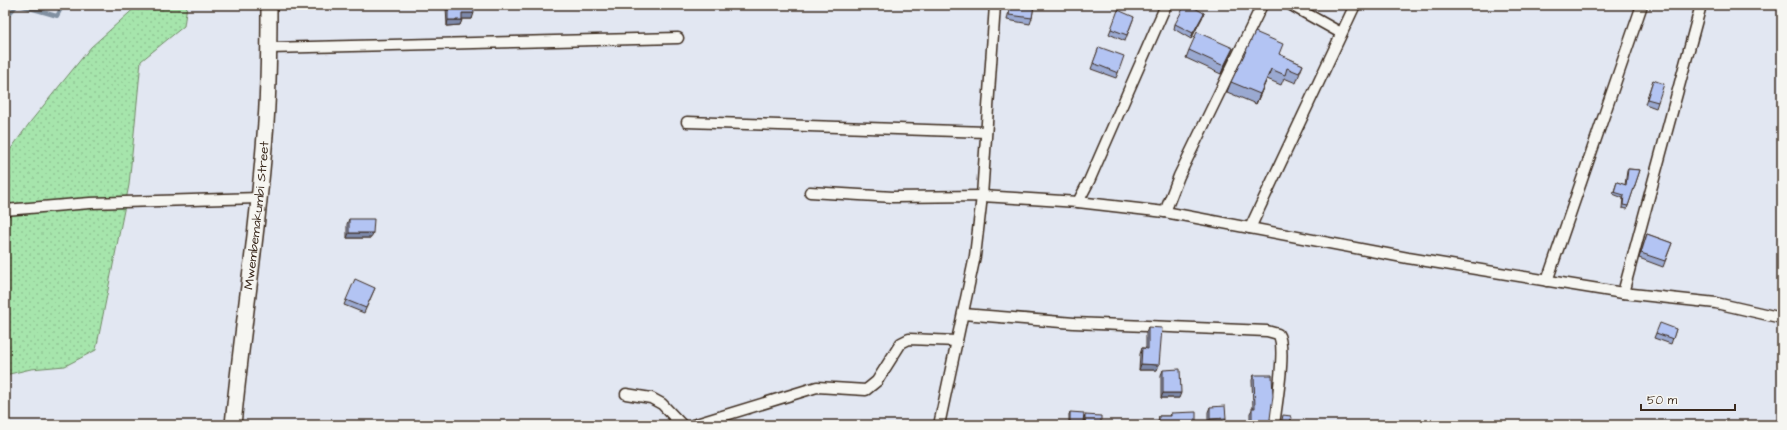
<svg xmlns="http://www.w3.org/2000/svg" width="1787" height="430" viewBox="0 0 1787 430" font-family="'Architects Daughter',sans-serif">
<style>
.grass{fill:url(#grass-dots);stroke:#708865}
.lines{fill:none;stroke-linecap:round;stroke-linejoin:round}
.stream{stroke:#8190a1;stroke-width:4}
.street-casing{stroke:#3b2a1e;stroke-width:13}
.secondary-casing{stroke:#3b2a1e;stroke-width:18}
.street{stroke:#f6f6f2;stroke-width:10}
.secondary{stroke:#f6f6f2;stroke-width:15}
.wall{fill:#9aa9d1;stroke:#3b2a1e}
.shaded-wall{fill:#7d89aa;stroke:#3b2a1e}
.building{fill:#b3c4f3;stroke:#3b2a1e}
.labels{text-anchor:middle;dominant-baseline:central;stroke-width:4;stroke-linejoin:round;paint-order:stroke}
.street-label{font-size:13px;fill:#3b2a1e;stroke:#f6f6f2}
</style>
<defs>
<pattern id="grass-dots" width="8" height="8" patternUnits="userSpaceOnUse"><rect width="8" height="8" fill="#a6e5ac"/><path d="M2 2h.1M6 6h.1" fill="none" stroke="#90c594" stroke-width="1.8" stroke-linecap="round"/></pattern>
</defs>
<rect width="100%" height="100%" fill="#e2e7f2"/>
<filter id="ink" filterUnits="userSpaceOnUse"><feTurbulence type="fractalNoise" baseFrequency=".025" numOctaves="2"/><feDisplacementMap in="SourceGraphic" scale="8" xChannelSelector="R" yChannelSelector="G"/><feConvolveMatrix kernelMatrix="1 2 1 2 8 2 1 2 1" color-interpolation-filters="sRGB"/></filter>
<g filter="url(#ink)">
<path class="grass" d="M138 5H187L184 26 141 61 129 185 96 350 65 366 31 369 5 375V157L31 121 91 47Z"/>
<g class="lines">
<g class="stream">
<path d="M19 5 57 16 63 5"/>
<path d="M5 19 17 5"/>
</g>
<g class="street-casing">
<g id="street">
<path d="M1291 5 1341 33"/>
<path d="M269 48 678 38"/>
<path d="M687 122 986 132"/>
<path d="M810 192 893 197 982 196 1078 202 1165 212 1408 258 1623 293 1716 303 1782 318"/>
<path d="M1078 202 1089 181 1166 5"/>
<path d="M5 210 90 203 259 198"/>
<path d="M1165 212 1179 176 1262 5"/>
<path d="M1250 228 1355 5"/>
<path d="M1547 281 1642 5"/>
<path d="M1623 293 1701 5"/>
<path d="M963 314 1074 323 1267 331 1278 334C1287 346 1276 407 1274 425"/>
<path d="M626 394 651 398 662 404 682 425"/>
<path d="M693 425 817 387 866 390 877 381 901 343 909 339 957 341"/>
<path d="M939 425 975 256 982 196 995 5"/>
</g>
</g>
<g class="secondary-casing">
<g id="secondary">
<path id="s1" d="M233 425C242 328 258 232 265 135 269 92 269 48 269 5"/>
</g>
</g>
<use href="#street" class="street"/>
<use href="#secondary" class="secondary"/>
</g>
<g class="wall">
<path d="M447 5H474L472 19H462L460 25 447 26 446 7Z"/>
<path d="M1010 5H1034L1032 18 1030 24 1007 20Z"/>
<path d="M1204 13 1202 18 1191 39 1174 29 1175 24Z"/>
<path d="M1134 17 1125 41 1109 34 1111 29Z"/>
<path d="M1099 47 1118 73 1116 78 1091 69Z"/>
<path d="M1189 50 1230 56 1221 74 1186 58Z"/>
<path d="M1279 54 1303 65 1296 83 1284 78 1281 85 1267 79 1256 104 1227 92 1231 82Z"/>
<path d="M1653 80 1658 102 1656 108 1645 104Z"/>
<path d="M1628 169 1640 170 1627 209 1622 208 1623 198 1613 194 1617 182 1625 185 1627 171Z"/>
<path d="M349 219 371 238H347V224Z"/>
<path d="M1647 234 1672 243 1663 267 1639 258Z"/>
<path d="M375 288 364 313 344 305 346 300Z"/>
<path d="M1148 327 1157 370H1139L1140 354 1142 348H1146V332Z"/>
<path d="M1676 329 1671 344 1654 338 1656 333Z"/>
<path d="M1163 370 1179 398H1161V375Z"/>
<path d="M1254 375 1270 419 1271 425H1250V413L1253 408 1252 380Z"/>
<path d="M1210 407 1226 418 1224 424H1208V412Z"/>
<path d="M1070 412 1082 425H1069V415Z"/>
<path d="M1171 413 1196 425H1157L1158 421 1159 416H1170Z"/>
<path d="M1085 415 1101 425H1084V418Z"/>
</g>
<g class="shaded-wall">
<path d="M462 13H474L472 19H460Z"/>
<path d="M1204 13 1202 18 1191 39 1193 33Z"/>
<path d="M448 20H462L460 25 447 26Z"/>
<path d="M1233 48 1230 56 1221 74 1224 66Z"/>
<path d="M1271 69 1267 79 1256 104 1260 94Z"/>
<path d="M349 233H373L371 238H347Z"/>
<path d="M1141 364 1159 365 1157 370H1139Z"/>
<path d="M1163 393H1181L1179 398H1161Z"/>
<path d="M1226 418 1224 424H1208L1210 419Z"/>
<path d="M1070 422H1083L1082 425H1069Z"/>
<path d="M1252 424H1272L1271 425H1251Z"/>
</g>
<g class="building">
<path d="M448 5H474V13H462V20H448Z"/>
<path d="M1011 5H1034L1032 18 1009 15Z"/>
<path d="M1185 5H1189L1204 13 1193 33 1175 24Z"/>
<path d="M1118 10 1134 17 1127 35 1111 29Z"/>
<path d="M1197 32 1233 48 1224 66 1189 50Z"/>
<path d="M1255 32 1283 44 1279 54 1303 65 1299 73 1287 68 1285 75 1271 69 1260 94 1231 82Z"/>
<path d="M1099 47 1124 56 1118 73 1093 63Z"/>
<path d="M1653 80 1664 84 1658 102 1647 99Z"/>
<path d="M1628 169 1640 170 1628 206 1623 205 1624 195 1614 192 1617 182 1626 185Z"/>
<path d="M349 219H374L373 233H349Z"/>
<path d="M1647 234 1672 243 1665 261 1641 253Z"/>
<path d="M355 279 375 288 366 308 346 300Z"/>
<path d="M1660 323 1676 329 1673 339 1656 333Z"/>
<path d="M1148 327 1162 328 1159 365 1141 364 1142 348 1148 349Z"/>
<path d="M1180 369 1181 393H1163V370Z"/>
<path d="M1254 375H1272L1273 396 1270 419 1272 424H1252V408H1255Z"/>
<path d="M1225 406 1226 418 1210 419V407Z"/>
<path d="M1070 412 1084 413 1083 422H1070Z"/>
<path d="M1196 412V425H1159V416H1171V413Z"/>
<path d="M1085 415 1101 416V425H1085Z"/>
<path d="M1283 415 1291 416 1290 425H1281Z"/>
</g>
</g>
<g class="labels">
<g class="street-label">
<text stroke="none"><textPath href="#s1" startOffset="211">Mwembemakumbi Street</textPath></text>
</g>
</g>
<rect width="1787" height="430" fill="none" stroke="#f6f6f2" stroke-width="20"/>
<rect x="10" y="10" width="1767" height="410" fill="none" stroke="#3b2a1e" stroke-width="1.5" filter="url(#ink)"/>
<path d="M1641 404v6h94v-6" fill="none" stroke="#3b2a1e" stroke-width="2"/>
<text x="1647" y="404" font-size="12" fill="#3b2a1e" stroke="#f6f6f2" stroke-width="3" paint-order="stroke">50 m</text>
</svg>
